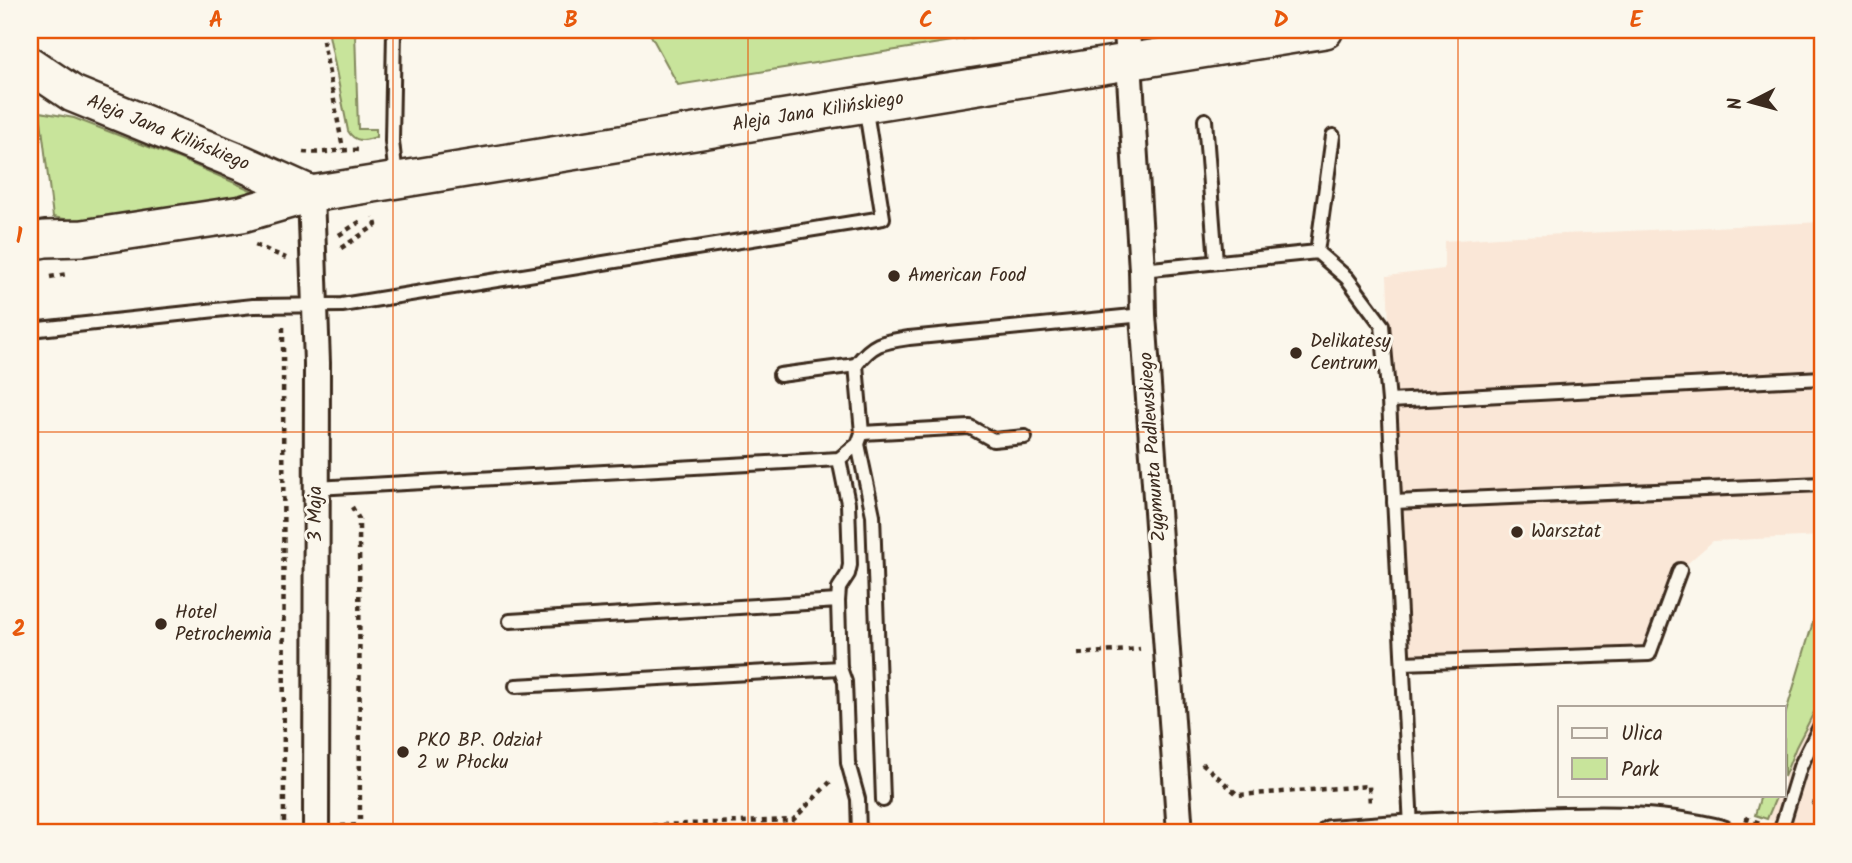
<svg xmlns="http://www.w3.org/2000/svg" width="1852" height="863" viewBox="0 0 1852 863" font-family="Kalam,sans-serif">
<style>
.built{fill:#fae7d7}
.green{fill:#c8e49b;stroke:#82875c;stroke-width:2}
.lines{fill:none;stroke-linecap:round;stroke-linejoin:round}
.lane-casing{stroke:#3b2a1e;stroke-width:18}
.street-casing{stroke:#3b2a1e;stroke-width:30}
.secondary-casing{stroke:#3b2a1e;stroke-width:40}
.path{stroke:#3b2a1e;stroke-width:4.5;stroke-dasharray:5 5;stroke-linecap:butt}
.lane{stroke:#fbf7ec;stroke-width:12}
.street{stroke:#fbf7ec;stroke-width:24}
.secondary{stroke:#fbf7ec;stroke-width:35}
.grid{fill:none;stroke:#e8590c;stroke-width:2;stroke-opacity:0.55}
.poi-dot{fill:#3b2a1e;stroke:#fbf7ec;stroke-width:2.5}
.labels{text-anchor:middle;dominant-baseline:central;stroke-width:6;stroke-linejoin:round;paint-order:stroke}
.street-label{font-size:19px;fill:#3b2a1e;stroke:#fbf7ec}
.poi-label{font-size:19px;fill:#3b2a1e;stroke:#fbf7ec;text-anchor:start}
.neatline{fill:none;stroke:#e8590c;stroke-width:2.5}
.grid-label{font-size:23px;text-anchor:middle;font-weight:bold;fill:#e8590c}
</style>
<rect width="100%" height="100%" fill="#fbf7ec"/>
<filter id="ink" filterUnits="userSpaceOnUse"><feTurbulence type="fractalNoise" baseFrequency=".0143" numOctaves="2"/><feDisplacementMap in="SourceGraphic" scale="14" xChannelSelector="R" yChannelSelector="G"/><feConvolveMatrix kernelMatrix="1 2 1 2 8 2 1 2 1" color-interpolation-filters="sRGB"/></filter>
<g filter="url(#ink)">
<g class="built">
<path d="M1822 222V536L1713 541 1680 570 1649 654 1403 663 1387 276 1444 269V241L1498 237Z"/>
<path d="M1822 592V833H1805L1755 815 1761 795H1784V719Z"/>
</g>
<g class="green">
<path d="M328 30H355L358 129H376V137C365 141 355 143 348 131Z"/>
<path d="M648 30H1021L678 85Z"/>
<path d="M40 112 74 118 180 159 258 193 103 219 70 220 53 217Z"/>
<path d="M1822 592V697L1796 747 1784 777V719Z"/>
<path d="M1761 795H1777L1767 819 1755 815Z"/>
</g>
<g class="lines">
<g class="lane-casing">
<g id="lane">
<path d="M394 30 392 141 396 177"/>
<path d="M1205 120 1216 262"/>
<path d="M1317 252 1333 136"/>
<path d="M1142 270 1317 252 1347 278 1382 325 1389 401 1411 827"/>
<path d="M30 330 253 306 342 305 883 218 865 105"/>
<path d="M780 375 856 365"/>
<path d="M1389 401 1822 378"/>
<path d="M862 433 970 427 993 440 1025 437"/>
<path d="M858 444 873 515 883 800"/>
<path d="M316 488 839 459 858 444 862 433 856 365C873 343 882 342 909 338L1143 315"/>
<path d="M1394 502 1822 484"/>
<path d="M838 601 839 588 848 574 850 565 848 503 839 459"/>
<path d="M510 621 838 601 840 668 845 682 848 763 858 799 859 833"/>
<path d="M1403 663 1649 654 1680 570"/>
<path d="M516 686 840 668"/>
<path d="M1780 833 1800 767 1822 723"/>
</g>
</g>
<g class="street-casing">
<g id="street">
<path d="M1127 30 1142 270 1143 315 1180 833"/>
<path d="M311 194 317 363 316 833"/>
<path d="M1330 833C1390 828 1450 825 1511 822 1581 819 1653 815 1722 833"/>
</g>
</g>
<g class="secondary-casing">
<g id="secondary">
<path d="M30 65 73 94 242 163 311 194"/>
<path d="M30 242 45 239 83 238 242 214 311 194 1325 30"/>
</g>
</g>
<g class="path">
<path d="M321 30 343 149"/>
<path d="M303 152C323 154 342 149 361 150"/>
<path d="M339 235 361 221"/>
<path d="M255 245 286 258"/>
<path d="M341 248 376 225 374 217"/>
<path d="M50 277 67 274"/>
<path d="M283 327 284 833"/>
<path d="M352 507 359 519 360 833"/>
<path d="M1078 654 1140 649"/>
<path d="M1202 763 1238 795 1369 786 1370 805"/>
<path d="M1812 803 1822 807"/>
<path d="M1745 818 1763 824"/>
<path d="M341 826 359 825"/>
<path d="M452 833 793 820 830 782"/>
</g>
<use href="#lane" class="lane"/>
<use href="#street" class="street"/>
<use href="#secondary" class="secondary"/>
</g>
</g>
<path class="grid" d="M393 30V833M748 30V833M1104 30V833M1458 30V833M30 432H1822"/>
<g class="poi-dot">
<circle cx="894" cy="276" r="7"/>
<circle cx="1296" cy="353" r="7"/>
<circle cx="1517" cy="532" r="7"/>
<circle cx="161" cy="624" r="7"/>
<circle cx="403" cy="752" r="7"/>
</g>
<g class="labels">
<g class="street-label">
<text transform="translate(818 112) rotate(-9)">Aleja Jana Kilińskiego</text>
<text transform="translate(168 133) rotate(22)">Aleja Jana Kilińskiego</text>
<text transform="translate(1153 447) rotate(-94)">Zygmunta Padlewskiego</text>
<text transform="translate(316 514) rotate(-90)">3 Maja</text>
</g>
<g class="poi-label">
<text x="908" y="276">American Food</text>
<text x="1310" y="342">Delikatesy<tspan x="1310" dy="22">Centrum</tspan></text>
<text x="1531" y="532">Warsztat</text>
<text x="175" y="613">Hotel<tspan x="175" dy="22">Petrochemia</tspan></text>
<text x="417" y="741">PKO BP. Odział<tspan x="417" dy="22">2 w Płocku</tspan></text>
</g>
</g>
<rect width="1852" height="863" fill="none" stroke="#fbf7ec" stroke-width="77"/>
<rect x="1558" y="706" width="228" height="91" fill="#fbf7ec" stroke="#aea59a" stroke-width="2"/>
<rect x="1572" y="728" width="35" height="10" fill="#fbf7ec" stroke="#aea59a" stroke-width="2"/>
<text x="1621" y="740" font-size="21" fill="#3b2a1e">Ulica</text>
<rect x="1572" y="758" width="35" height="21" fill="#c8e49b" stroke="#aea59a" stroke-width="2"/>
<text x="1621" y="776" font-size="21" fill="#3b2a1e">Park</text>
<g transform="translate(1751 102) rotate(264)" stroke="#fbf7ec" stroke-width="5" paint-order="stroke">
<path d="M0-5L12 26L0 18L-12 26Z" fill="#3b2a1e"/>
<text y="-10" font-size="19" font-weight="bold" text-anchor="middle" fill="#3b2a1e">N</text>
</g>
<rect x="38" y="38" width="1776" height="786" class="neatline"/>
<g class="grid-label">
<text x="216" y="27">A</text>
<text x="571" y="27">B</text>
<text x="926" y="27">C</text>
<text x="1281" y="27">D</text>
<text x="1636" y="27">E</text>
<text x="19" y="243">1</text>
<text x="19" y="636">2</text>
</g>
</svg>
